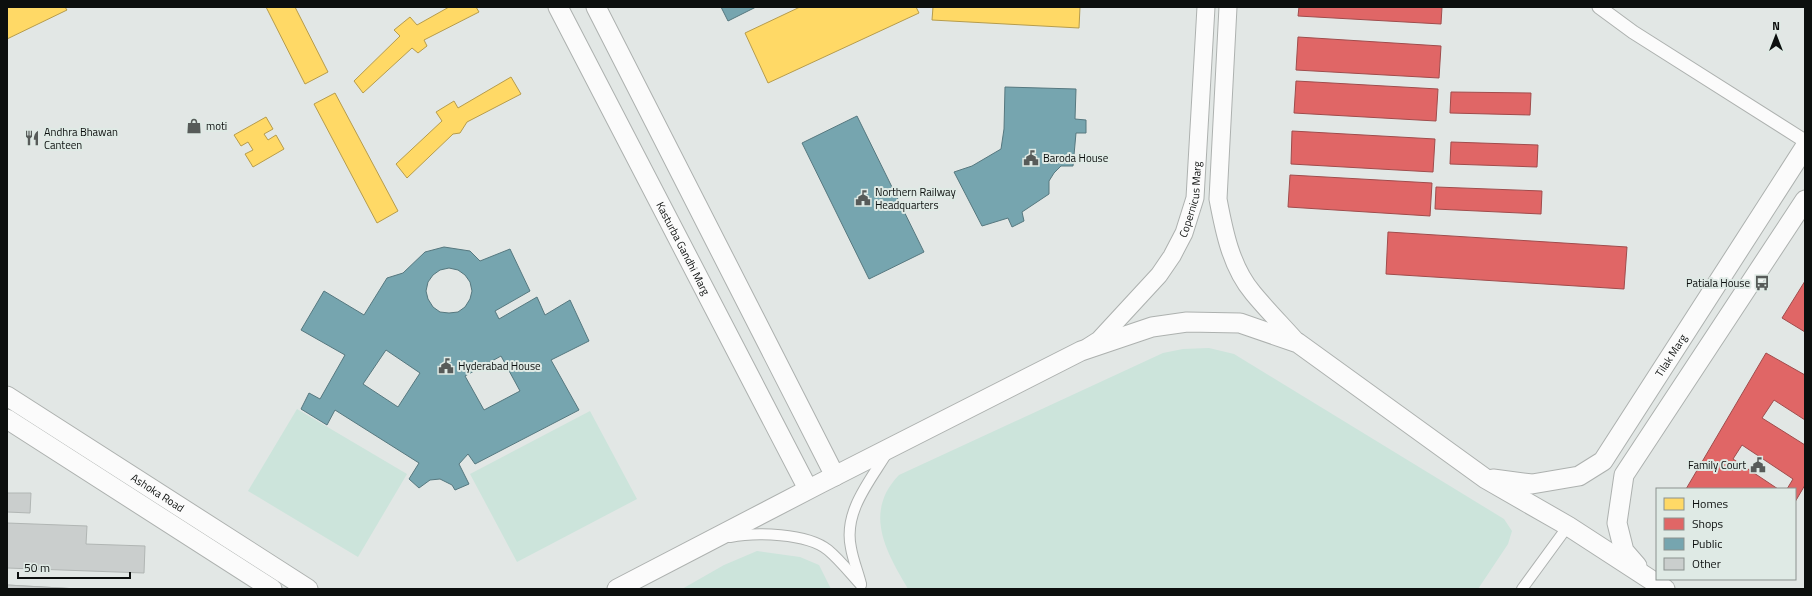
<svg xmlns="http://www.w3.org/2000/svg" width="1812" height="596" viewBox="0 0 1812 596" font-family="'Titillium Web',sans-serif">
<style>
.green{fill:#cce4db}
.homes{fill:#ffd966;stroke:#b69c4c}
.shops{fill:#e06666;stroke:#a04c4c}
.public{fill:#76a5af;stroke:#56787f;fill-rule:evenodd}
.building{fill:#cacecd;stroke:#b1b6b4}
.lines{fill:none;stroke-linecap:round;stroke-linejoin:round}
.pedestrian-casing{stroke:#adb1af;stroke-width:12}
.minor-casing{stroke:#adb1af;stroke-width:15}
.tertiary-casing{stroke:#adb1af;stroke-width:19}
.secondary-casing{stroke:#adb1af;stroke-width:21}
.pedestrian{stroke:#fbfbfb;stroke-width:10}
.minor{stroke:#fbfbfb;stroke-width:13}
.tertiary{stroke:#fbfbfb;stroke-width:17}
.secondary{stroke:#fbfbfb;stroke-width:19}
.labels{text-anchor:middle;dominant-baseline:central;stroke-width:4;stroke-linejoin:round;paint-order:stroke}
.poi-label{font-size:11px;fill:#0c0f0e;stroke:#dfeae5;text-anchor:start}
.street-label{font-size:11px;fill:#0c0f0e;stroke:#dfeae5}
</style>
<rect width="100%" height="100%" fill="#e2e7e5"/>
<g class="green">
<path d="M1209 348 1234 354 1504 519 1512 531 1508 544 1478 589H908C886 552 863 512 899 475L1163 353 1183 349Z"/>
<path d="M297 409 407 474 358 557 248 491Z"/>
<path d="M590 411 637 499 517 562 470 474Z"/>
<path d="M757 551 800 557 819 565 831 589H682L724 565Z"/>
</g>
<g class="homes">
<path d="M7 7H65L67 10 7 39Z"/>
<path d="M266 7H295L328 72 305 84Z"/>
<path d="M449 7H476L479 12 424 40 427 46 418 53 412 48 363 93 354 81 400 36 394 30 410 17 417 25Z"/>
<path d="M800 7H916L919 13 768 83 745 33Z"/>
<path d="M933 7H1080L1079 28 932 20Z"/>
<path d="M511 77 521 94 467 122 460 133 453 134 407 178 396 164 442 121 436 112 454 101 458 108Z"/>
<path d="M335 93 398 211 377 223 314 104Z"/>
<path d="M266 117 273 129 264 134 268 140 276 135 284 149 253 167 245 154 253 150 248 142 241 146 234 135Z"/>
</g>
<g class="shops">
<path d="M1299 7H1442L1441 24 1298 16Z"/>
<path d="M1298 37 1441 46 1439 78 1296 70Z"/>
<path d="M1296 81 1438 89 1436 121 1294 113Z"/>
<path d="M1451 92 1531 93 1530 115 1450 113Z"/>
<path d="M1292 131 1435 139 1433 172 1291 164Z"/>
<path d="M1451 142 1538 145 1537 167 1450 164Z"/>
<path d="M1290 175 1432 183 1430 216 1288 207Z"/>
<path d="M1436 187 1542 191 1541 214 1435 209Z"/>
<path d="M1388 232 1627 247 1624 289 1386 274Z"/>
<path d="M1805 281V332L1782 318Z"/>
<path d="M1766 353 1805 375V420L1774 400 1762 418 1805 445V485L1795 502V489H1787L1793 479 1742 445 1733 459 1778 489H1686Z"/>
</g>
<g class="public">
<path d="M721 7H756L728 21Z"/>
<path d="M1005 87 1076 89 1075 119 1086 120V133H1076L1073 166H1061L1054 173 1049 181V194L1022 212 1024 221 1012 227 1008 218 982 226 954 172 972 166 1001 149 1004 129Z"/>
<path d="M857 116 924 252 869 279 802 143Z"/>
<path d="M444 247 470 251 480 261 510 249 530 291 495 311 499 319 537 297 545 315 570 300 589 341 551 360 579 410 475 464 468 454 459 464 469 484 455 490 452 485 440 479 430 480 419 488 409 479 419 463 335 410 327 425 301 409 309 393 320 399 345 355 301 330 324 291 364 315 387 278 403 273 425 252ZM449 268 458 270 465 275 470 282 472 291 470 299 465 307 458 312 449 313 440 312 433 307 428 299 426 291 428 282 433 275 440 270ZM386 350 420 373 398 407 363 384ZM501 356 520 391 484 410 465 376Z"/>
</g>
<g class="building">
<path d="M7 493H31L30 513 7 512Z"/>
<path d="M7 523 87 526 86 544 145 546 144 573 7 568Z"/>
<path d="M7 585 78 589H7Z"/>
<path d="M7 585 78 589H7Z"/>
</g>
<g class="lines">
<g class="pedestrian-casing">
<g id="pedestrian">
<path d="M730 537C755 532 807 533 828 550 840 560 850 573 861 585"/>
<path d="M861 584C858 572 853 560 851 548 843 512 870 481 887 453"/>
<path d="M1522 589 1568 526"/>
</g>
</g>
<g class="minor-casing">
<path id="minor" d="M1599 7 1633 32 1805 141"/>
</g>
<g class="tertiary-casing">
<g id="tertiary">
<path d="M1228 7 1218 199C1224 231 1231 267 1253 293 1267 310 1283 326 1298 343"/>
<path id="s1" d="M1088 347 1099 340 1159 275 1172 256 1184 233 1195 198 1206 7"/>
</g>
</g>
<g class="secondary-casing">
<g id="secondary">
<path id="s2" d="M558 7 808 489"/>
<path d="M596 7 835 476"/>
<path id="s3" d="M7 396 308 589"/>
<path d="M7 419 272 589"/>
<path id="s4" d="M1493 479 1532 484 1579 476 1603 461 1805 147"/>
<path d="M1637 566 1624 551 1617 523 1624 475 1805 200"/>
<path d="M617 589 821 483 1081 351 1152 327 1187 322 1240 323 1298 343 1486 479 1568 526 1665 589"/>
</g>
</g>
<use href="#pedestrian" class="pedestrian"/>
<use href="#minor" class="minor"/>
<use href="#tertiary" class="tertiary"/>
<use href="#secondary" class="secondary"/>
</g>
<defs>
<g id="shop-bare" transform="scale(1.2)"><path d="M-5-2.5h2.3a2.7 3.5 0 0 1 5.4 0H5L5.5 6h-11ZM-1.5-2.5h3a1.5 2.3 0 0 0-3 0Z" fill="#575b59" stroke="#dfeae5" stroke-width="2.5" paint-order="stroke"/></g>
<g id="restaurant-bare" transform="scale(1.2)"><path d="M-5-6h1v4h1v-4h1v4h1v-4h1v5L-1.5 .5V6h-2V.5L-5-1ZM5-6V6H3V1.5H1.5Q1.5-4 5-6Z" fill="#575b59" stroke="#dfeae5" stroke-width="2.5" paint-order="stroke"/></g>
<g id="civic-bare" transform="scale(1.2)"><path d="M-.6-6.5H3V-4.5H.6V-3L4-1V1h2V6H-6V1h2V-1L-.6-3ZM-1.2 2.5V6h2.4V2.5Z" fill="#575b59" stroke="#dfeae5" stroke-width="2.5" paint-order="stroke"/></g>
<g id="bus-bare" transform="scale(1.2)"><path d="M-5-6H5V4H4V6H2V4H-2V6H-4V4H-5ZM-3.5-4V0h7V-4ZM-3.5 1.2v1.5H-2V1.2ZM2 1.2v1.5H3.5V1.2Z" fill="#575b59" stroke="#dfeae5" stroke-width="2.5" paint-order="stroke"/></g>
</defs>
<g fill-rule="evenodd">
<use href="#shop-bare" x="194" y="126"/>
<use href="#restaurant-bare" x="32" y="138"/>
<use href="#civic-bare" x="1031" y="158"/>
<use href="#civic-bare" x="863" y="198"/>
<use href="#bus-bare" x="1762" y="283"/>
<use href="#civic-bare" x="446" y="366"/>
<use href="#civic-bare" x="1758" y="465"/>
</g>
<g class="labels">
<g class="poi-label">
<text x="206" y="126">moti</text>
<text x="44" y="132">Andhra Bhawan<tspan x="44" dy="13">Canteen</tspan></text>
<text x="1043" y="158">Baroda House</text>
<text x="875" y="192">Northern Railway<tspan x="875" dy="13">Headquarters</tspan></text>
<text x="1750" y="283" text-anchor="end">Patiala House</text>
<text x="458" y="366">Hyderabad House</text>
<text x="1746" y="465" text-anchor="end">Family Court</text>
</g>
<g class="street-label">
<text stroke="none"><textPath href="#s1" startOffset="185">Copernicus Marg</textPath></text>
<text stroke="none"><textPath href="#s2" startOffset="272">Kasturba Gandhi Marg</textPath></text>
<text stroke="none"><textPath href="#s4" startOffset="241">Tilak Marg</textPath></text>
<text stroke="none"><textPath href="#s3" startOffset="179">Ashoka Road</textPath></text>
</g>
</g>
<rect width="1812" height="596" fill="none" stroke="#0c0f0e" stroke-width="16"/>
<rect x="1656" y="488" width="140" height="92" fill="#dfeae5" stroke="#8b928f"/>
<rect x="1664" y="498" width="20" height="12" fill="#ffd966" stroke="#8b928f"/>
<text x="1692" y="508" font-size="12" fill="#0c0f0e">Homes</text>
<rect x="1664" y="518" width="20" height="12" fill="#e06666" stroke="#8b928f"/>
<text x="1692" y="528" font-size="12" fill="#0c0f0e">Shops</text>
<rect x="1664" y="538" width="20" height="12" fill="#76a5af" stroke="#8b928f"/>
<text x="1692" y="548" font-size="12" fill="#0c0f0e">Public</text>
<rect x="1664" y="558" width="20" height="12" fill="#cacecd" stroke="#8b928f"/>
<text x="1692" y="568" font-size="12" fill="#0c0f0e">Other</text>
<g transform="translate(1776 36)" stroke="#dfeae5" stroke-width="3" paint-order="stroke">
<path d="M0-3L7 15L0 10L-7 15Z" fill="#0c0f0e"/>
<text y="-6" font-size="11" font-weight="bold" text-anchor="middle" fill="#0c0f0e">N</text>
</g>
<path d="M18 572v6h112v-6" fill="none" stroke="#0c0f0e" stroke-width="2"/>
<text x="24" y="572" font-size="12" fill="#0c0f0e" stroke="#dfeae5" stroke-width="3" paint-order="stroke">50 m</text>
</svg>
